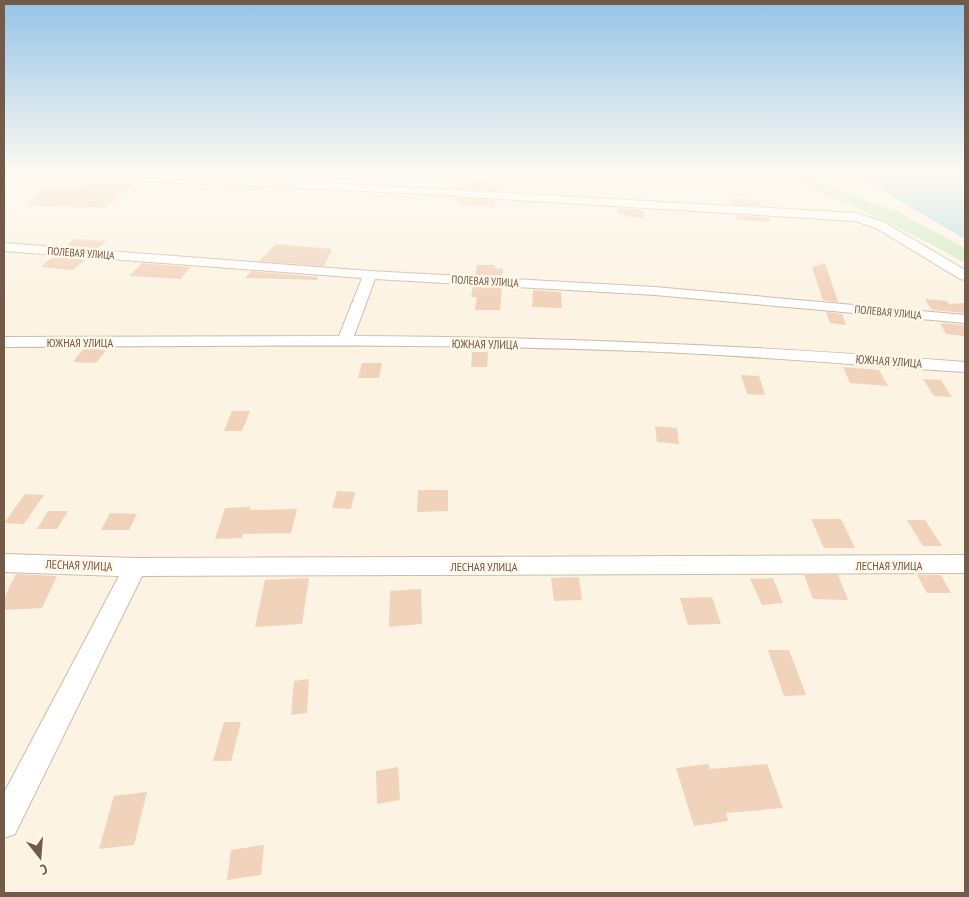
<svg xmlns="http://www.w3.org/2000/svg" width="969" height="897" viewBox="0 0 969 897" font-family="'PT Sans Narrow',sans-serif">
<style>
.green{fill:#d0e9c2}
.water{fill:#b8dde5;stroke:#9eccd7}
.building{fill:#f1d2bb}
.lines{fill:none;stroke-linecap:round;stroke-linejoin:round}
.minor-casing{stroke:#cdbbaa;stroke-width:2}
.minor{fill:#fff;fill-rule:evenodd}
.labels{text-anchor:middle;dominant-baseline:central;stroke-width:5;stroke-linejoin:round;paint-order:stroke}
.far-street-label{font-size:11px;fill:#735a49;stroke:#fff7e9}
.street-label{font-size:12px;fill:#735a49;stroke:#fff7e9}
</style>
<rect width="100%" height="100%" fill="#fcf3e3"/>
<path class="green" d="M782 176H805L900 213 965 248V263C907 229 845 202 782 176Z"/>
<path class="water" d="M856 176H965V238L882 189Z"/>
<g class="building">
<path d="M91 181 136 183 105 208 27 205 46 188 81 189Z"/>
<path d="M466 182 497 183 496 190 464 188Z"/>
<path d="M460 198 495 200 494 207 458 205Z"/>
<path d="M731 199 758 200 762 206 732 204Z"/>
<path d="M618 208 644 210V218L625 216V214L618 213Z"/>
<path d="M736 215 769 218 771 222 737 220Z"/>
<path d="M74 239 107 241 98 248 66 246Z"/>
<path d="M276 244 332 249 324 266 259 261Z"/>
<path d="M53 257 86 259 73 270 41 267Z"/>
<path d="M142 263 190 267 181 279 129 276Z"/>
<path d="M825 263 838 302 823 300 812 267Z"/>
<path d="M477 265H495V268L503 269 502 277 475 275Z"/>
<path d="M251 271 318 277 317 280 245 278Z"/>
<path d="M473 286 502 288 500 310H475L477 297H471Z"/>
<path d="M533 290 561 292 562 308 532 307Z"/>
<path d="M925 299 947 301 949 304 965 303V313L932 310Z"/>
<path d="M826 312 842 314 846 325 830 323Z"/>
<path d="M940 323 965 325V336L946 334Z"/>
<path d="M84 348H108L96 363 73 362Z"/>
<path d="M472 352H488L487 367H471Z"/>
<path d="M362 363H382L379 378H358Z"/>
<path d="M843 367 879 370 888 386 850 383Z"/>
<path d="M741 375 759 376 765 395 747 394Z"/>
<path d="M923 379 941 380 952 397 934 396Z"/>
<path d="M232 411H250L242 431H224Z"/>
<path d="M655 426 677 428 679 444 657 442Z"/>
<path d="M418 490H448V511L417 512Z"/>
<path d="M337 491 355 492 351 509 332 508Z"/>
<path d="M25 494 44 495 24 524 4 523Z"/>
<path d="M251 507 250 510 297 509 291 533 243 534 242 538 215 539 225 508Z"/>
<path d="M48 511H68L57 529H37Z"/>
<path d="M110 513 137 514 129 530H101Z"/>
<path d="M811 519H841L855 548H824Z"/>
<path d="M907 520H925L942 546H923Z"/>
<path d="M16 574 57 576 42 608 4 610V598Z"/>
<path d="M804 575H838L848 600 813 599Z"/>
<path d="M917 575H941L951 593H927Z"/>
<path d="M579 577 582 600 554 601 551 578Z"/>
<path d="M309 578 302 624 255 627 265 580Z"/>
<path d="M773 578 783 603 762 605 750 579Z"/>
<path d="M421 589 422 624 389 627 390 591Z"/>
<path d="M712 597 721 624 688 625 680 598Z"/>
<path d="M768 650H789L806 695 784 696Z"/>
<path d="M309 679 307 713 291 715 294 681Z"/>
<path d="M224 722H241L231 761H213Z"/>
<path d="M708 764 710 769 767 764 783 808 726 813 728 821 694 826 676 768Z"/>
<path d="M398 767 400 800 377 804 376 771Z"/>
<path d="M147 792 134 845 99 849 114 796Z"/>
<path d="M264 845 261 875 227 880 231 850Z"/>
</g>
<g class="lines">
<g class="minor-casing">
<g id="minor">
<path d="M85 176H160L388 186 856 213 884 222 965 270V280L960 279 876 228 855 221 388 192 90 179Z"/>
<path d="M4 243 370 271 655 287 965 315V323L655 295 375 279 354 336C559 337 762 346 965 362V372C856 365 747 355 637 351 426 343 215 346 4 347V337L339 336 362 278 4 251Z"/>
<path d="M4 554 135 558 965 555V573L142 576 15 834 4 838V793L119 576 4 572Z"/>
</g>
</g>
<use href="#minor" class="minor"/>
</g>
<linearGradient id="sky" x2="0" y2="1"><stop stop-color="#95c4e7"/><stop offset="0.58" stop-color="#fefaf2"/><stop offset="1" stop-color="#fefaf2" stop-opacity="0"/></linearGradient>
<rect width="969" height="301" fill="url(#sky)"/>
<g class="labels">
<g class="far-street-label">
<text transform="translate(81 253) rotate(4)">ПОЛЕВАЯ УЛИЦА</text>
<text transform="translate(485 281) rotate(3)">ПОЛЕВАЯ УЛИЦА</text>
<text transform="translate(888 312) rotate(5)">ПОЛЕВАЯ УЛИЦА</text>
</g>
<g class="street-label">
<text x="80" y="342">ЮЖНАЯ УЛИЦА</text>
<text transform="translate(485 344) rotate(1)">ЮЖНАЯ УЛИЦА</text>
<text transform="translate(889 361) rotate(4)">ЮЖНАЯ УЛИЦА</text>
<text transform="translate(79 565) rotate(2)">ЛЕСНАЯ УЛИЦА</text>
<text x="889" y="565">ЛЕСНАЯ УЛИЦА</text>
<text x="484" y="566">ЛЕСНАЯ УЛИЦА</text>
</g>
</g>
<rect width="969" height="897" fill="none" stroke="#735a49" stroke-width="10"/>
<g transform="translate(40 857) rotate(163)" stroke="#fff7e9" stroke-width="4" paint-order="stroke">
<path d="M0-4L9 19L0 12L-9 19Z" fill="#735a49"/>
<text y="-8" font-size="14" font-weight="bold" text-anchor="middle" fill="#735a49">С</text>
</g>
</svg>
